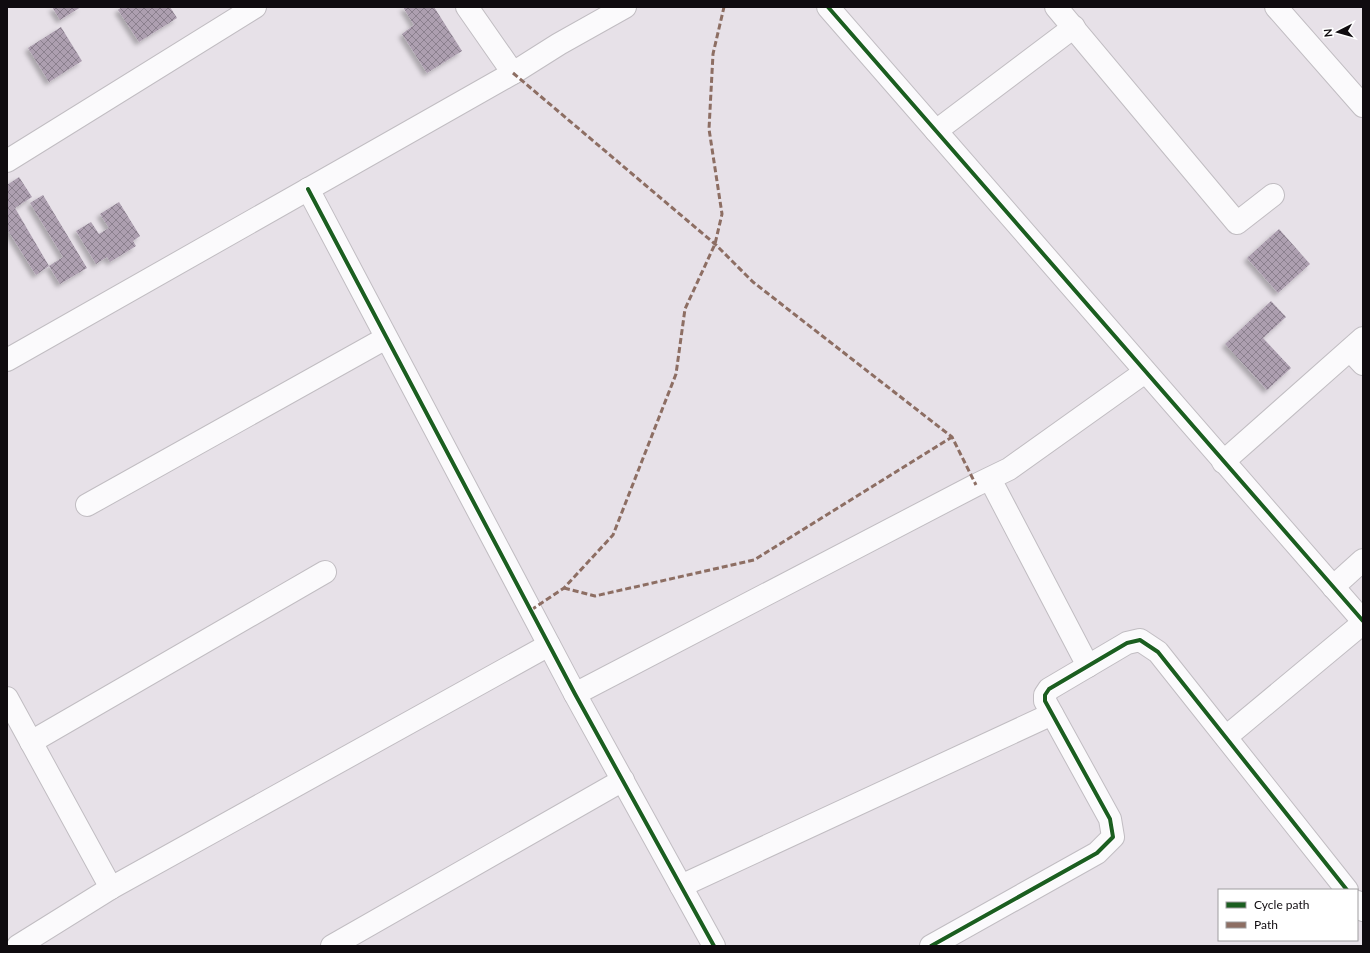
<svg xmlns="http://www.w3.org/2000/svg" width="1370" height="953" viewBox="0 0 1370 953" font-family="Lato,sans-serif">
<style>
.building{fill:url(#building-cross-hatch);filter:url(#shadow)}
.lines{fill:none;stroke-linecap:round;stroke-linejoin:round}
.street-casing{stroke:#c1bdc2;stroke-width:24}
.street{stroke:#fbfafc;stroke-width:22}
.quiet{stroke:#8d6e63;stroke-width:3;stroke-dasharray:6 3;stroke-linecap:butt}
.cycleway-casing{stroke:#fff;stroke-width:6}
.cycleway{stroke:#1b5e20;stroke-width:4}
</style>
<defs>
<pattern id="building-cross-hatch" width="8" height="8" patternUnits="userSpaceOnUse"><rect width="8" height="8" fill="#ad9fb0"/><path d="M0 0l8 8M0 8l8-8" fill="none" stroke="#8b808e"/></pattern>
<filter id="shadow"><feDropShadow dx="-3.5" dy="3.5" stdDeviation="2" flood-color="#0004"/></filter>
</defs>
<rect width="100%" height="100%" fill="#e7e1e8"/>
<g class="building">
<path d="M52 7H81L60 20Z"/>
<path d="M122 7H170L177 18 139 42 118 10Z"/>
<path d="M403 7H434L462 51 427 73 402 34 414 25Z"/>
<path d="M61 27 82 61 49 82 28 48Z"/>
<path d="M19 177 32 197 15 208 49 266 36 275 7 229V185Z"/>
<path d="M43 195 87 268 60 284 49 266 63 257 30 203Z"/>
<path d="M119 202 140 236 133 241 136 246 110 262 107 257 96 264 76 231 91 222 99 234 109 228 100 214Z"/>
<path d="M1279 229 1310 264 1278 293 1247 258Z"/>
<path d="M1271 301 1286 317 1263 338 1291 368 1267 390 1225 344Z"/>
</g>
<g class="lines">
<g class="street-casing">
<g id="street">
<path d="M467 7 513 73"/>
<path d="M828 7 1363 621"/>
<path d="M1056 7 1237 223 1273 195"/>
<path d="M1276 7 1363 106"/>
<path d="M936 131 1074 27"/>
<path d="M7 161 255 7"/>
<path d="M308 189 575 694 714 946"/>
<path d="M1350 350 1363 364"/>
<path d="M7 360 513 73 559 44 625 7"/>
<path d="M1223 462 1363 338"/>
<path d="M990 479 1088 666"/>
<path d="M87 505 386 338"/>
<path d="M1333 587 1363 560"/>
<path d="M575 694 976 485 1009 469 1145 372"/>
<path d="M7 698 111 888"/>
<path d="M1226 737 1363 623"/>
<path d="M31 742 325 572"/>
<path d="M681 886 1052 714"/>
<path d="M1357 902 1363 910"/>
<path d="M18 946 111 888 549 645"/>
<path d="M332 946 623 780"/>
<path d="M931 946 1097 853 1113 837 1110 819 1045 701V695L1049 689 1127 643 1140 640 1158 652 1347 890"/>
</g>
</g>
<use href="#street" class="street"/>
<g class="quiet">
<path d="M513 73 715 244 753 282 952 437 976 485"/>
<path d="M564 588 595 596 754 560 952 437"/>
<path d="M531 610 564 588 613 535 676 374 685 309 715 244 722 214 709 129 713 54 724 7"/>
</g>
<g class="cycleway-casing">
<g id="cycleway">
<path d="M828 7 1363 621"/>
<path d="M308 189 575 694 714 946"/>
<path d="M931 946 1097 853 1113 837 1110 819 1045 701V695L1049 689 1127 643 1140 640 1158 652 1347 890"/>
</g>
</g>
<use href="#cycleway" class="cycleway"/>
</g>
<rect width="1370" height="953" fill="none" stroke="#0f0b0f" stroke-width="16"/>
<rect x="1218" y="889" width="140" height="52" fill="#ffffff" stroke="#9f9d9f"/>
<rect x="1226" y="902" width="20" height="6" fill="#1b5e20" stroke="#9f9d9f"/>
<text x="1254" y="909" font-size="12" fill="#0f0b0f">Cycle path</text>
<rect x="1226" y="922" width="20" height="6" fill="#8d6e63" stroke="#9f9d9f"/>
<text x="1254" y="929" font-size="12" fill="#0f0b0f">Path</text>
<g transform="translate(1338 32) rotate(264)" stroke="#ffffff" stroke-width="3" paint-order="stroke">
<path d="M0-3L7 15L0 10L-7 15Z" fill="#0f0b0f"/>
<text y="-6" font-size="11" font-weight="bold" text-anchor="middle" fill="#0f0b0f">N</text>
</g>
</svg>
